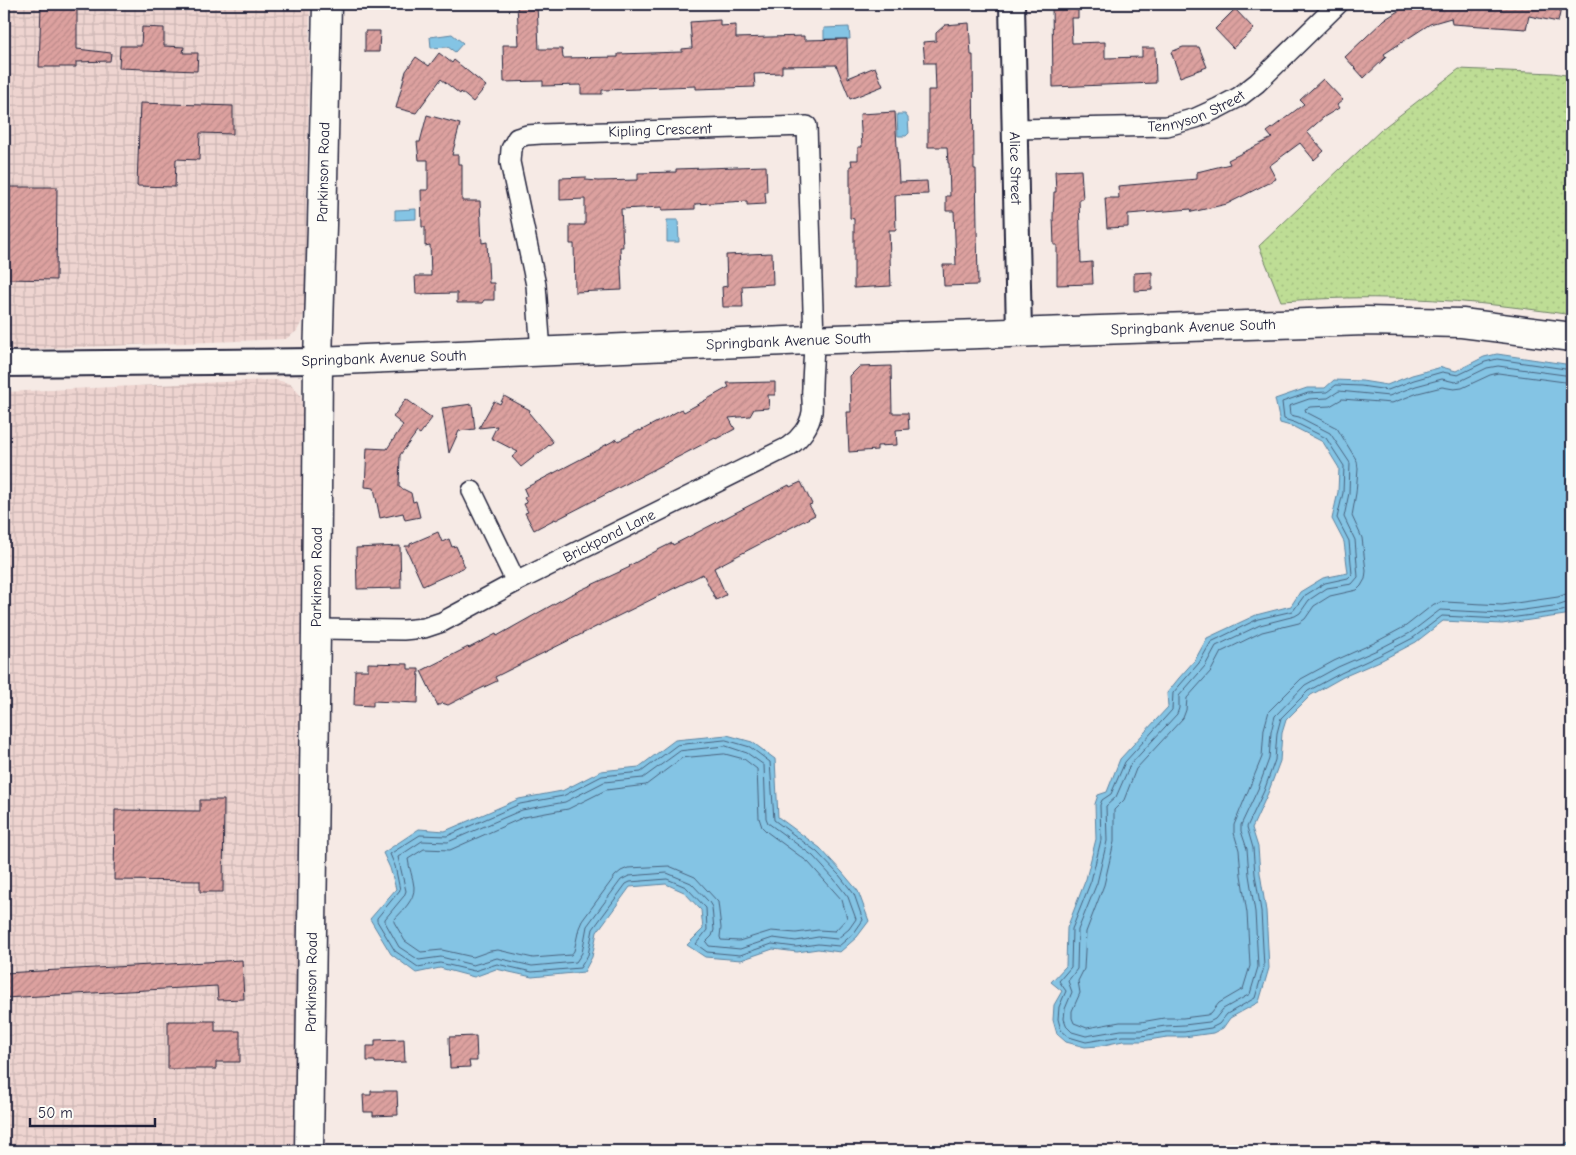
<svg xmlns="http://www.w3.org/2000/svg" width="1576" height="1155" viewBox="0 0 1576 1155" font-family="'Comic Neue',sans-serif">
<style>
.industrial{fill:url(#industrial-grid)}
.park{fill:url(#park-dots);stroke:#708068}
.water{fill:#84c4e4;stroke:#5d83a0}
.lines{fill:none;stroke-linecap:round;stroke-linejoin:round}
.shore{stroke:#49637f;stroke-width:1}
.building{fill:url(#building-hatch);stroke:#22223b}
.minor-casing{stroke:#22223b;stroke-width:22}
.tertiary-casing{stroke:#22223b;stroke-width:28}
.secondary-casing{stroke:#22223b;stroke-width:31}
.minor{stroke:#fdfcf7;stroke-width:19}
.tertiary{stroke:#fdfcf7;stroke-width:24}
.secondary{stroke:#fdfcf7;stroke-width:28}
.labels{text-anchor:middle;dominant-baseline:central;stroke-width:4;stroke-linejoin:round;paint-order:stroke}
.street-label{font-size:15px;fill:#22223b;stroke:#fdfcf7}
</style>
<defs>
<pattern id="industrial-grid" width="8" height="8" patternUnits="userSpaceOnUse" patternTransform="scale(1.25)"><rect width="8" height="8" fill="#eed4d0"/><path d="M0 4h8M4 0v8" fill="none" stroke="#ccb6b4"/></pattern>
<pattern id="park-dots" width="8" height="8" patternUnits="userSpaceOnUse" patternTransform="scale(1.25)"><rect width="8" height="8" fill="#bedd95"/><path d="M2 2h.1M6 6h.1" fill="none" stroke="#a3bd81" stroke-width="1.8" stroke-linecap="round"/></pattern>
<pattern id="building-hatch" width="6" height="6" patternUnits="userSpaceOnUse" patternTransform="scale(1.25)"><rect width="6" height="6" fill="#dca19f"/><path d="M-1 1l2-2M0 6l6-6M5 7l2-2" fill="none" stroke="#bc8a8a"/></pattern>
</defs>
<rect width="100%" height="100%" fill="#f6eae5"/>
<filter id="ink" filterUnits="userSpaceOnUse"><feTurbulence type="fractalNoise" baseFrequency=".02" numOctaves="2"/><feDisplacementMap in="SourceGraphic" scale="10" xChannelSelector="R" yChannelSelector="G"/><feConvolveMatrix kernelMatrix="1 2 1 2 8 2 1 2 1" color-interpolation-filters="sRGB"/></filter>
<g filter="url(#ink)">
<g class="industrial">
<path d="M4 4H310L305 309 302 321 297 331 286 339 4 350Z"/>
<path d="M270 380H277L291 384 301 396 303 408 300 1151H4V392Z"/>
</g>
<path class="park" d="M1459 69 1553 73 1572 76V315C1511 306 1449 299 1387 298 1352 297 1316 299 1281 301L1259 246 1382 129Z"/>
<g class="water">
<path d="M849 27 850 39H824V28Z"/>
<path d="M452 34 463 43 455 52 448 47 431 48 430 37Z"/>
<path d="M897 114H905L908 118 909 133 906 136H898Z"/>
<path d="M416 209V219L395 220V210Z"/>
<path d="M667 220H678L679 242H667Z"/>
<path d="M1497 354 1572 365V611L1565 615 1502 624 1443 621 1416 642 1382 660 1343 677 1311 695 1286 720 1282 733 1280 761 1268 793 1252 828 1258 847 1260 873 1266 911 1269 968 1259 1002 1230 1018 1223 1028 1213 1033 1184 1037H1167L1142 1041H1123L1099 1046 1085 1047 1066 1042 1057 1034 1053 1020 1054 1005 1062 991 1051 982 1066 966 1067 928 1086 879 1096 839 1095 804 1098 795 1107 792 1120 759 1168 707 1167 693 1179 678 1195 660 1207 638 1256 615 1291 606 1300 592 1323 578 1348 573 1344 542 1332 519 1338 492 1339 468 1323 442 1294 427 1280 423 1275 399 1307 388H1325L1334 380 1362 381 1387 385 1412 375 1442 367 1456 371 1484 357Z"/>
<path d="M727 735 752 742 775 759 778 817 820 848 842 872 858 891 869 921 857 937 840 952 818 949 797 952 773 949 741 960 705 957 687 945 703 929 701 910 684 892 666 884 630 887 597 932 592 957 584 972 532 977 496 969 474 977 440 968 416 973 391 954 370 919 396 889 390 868 383 853 419 829 445 831 519 799 562 791 601 771 639 767 675 740Z"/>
<path d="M1572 1140V1151H1553Z"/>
</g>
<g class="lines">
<g class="shore">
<path d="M1572 370 1497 359 1485 362 1458 375 1442 372 1414 380 1388 390 1361 386 1336 385 1327 392 1308 393 1282 402 1284 419 1296 423 1326 438 1344 466 1343 493 1337 518 1349 541 1352 574 1348 578 1325 583 1304 596 1293 611 1258 619 1211 642 1199 663 1173 693 1172 710 1125 762 1111 794 1102 800 1100 805 1101 840 1091 881 1072 929 1071 967 1059 981 1066 991 1059 1007 1058 1019 1061 1030 1069 1037 1086 1042 1122 1036H1142L1166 1032H1184L1211 1028 1219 1024 1227 1014 1255 998 1264 967 1261 911 1255 874 1253 848 1247 827 1264 791 1275 760 1277 733 1281 718 1308 691 1341 673 1380 655 1413 638 1442 616 1502 619 1562 611 1572 607"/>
<path d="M1572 376 1498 366 1487 368 1460 381 1455 382 1442 379 1416 386 1389 396 1339 391 1328 398 1309 399 1289 406 1290 415 1299 417 1330 433 1350 463 1349 493 1344 517 1355 540 1358 577 1352 584 1327 588 1309 600 1300 613 1295 616 1260 625 1216 646 1205 666 1179 696V708L1177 714 1130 765 1116 797 1106 806 1107 841 1097 883 1078 930 1077 969 1068 981 1072 992 1065 1009 1064 1019 1067 1027 1072 1032 1086 1036 1121 1030H1141L1165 1026 1184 1025 1209 1022 1215 1019 1223 1009 1250 994 1258 967 1257 947 1255 912 1249 875 1247 849 1241 831V825L1258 789 1269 759 1271 732 1275 716 1305 685 1338 667 1377 650 1410 633 1440 610 1502 613 1560 605 1572 601"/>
<path d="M1572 383 1498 373 1490 375 1462 388 1454 389 1442 387 1418 393 1392 403 1342 399 1330 406 1310 407 1305 409 1306 412 1337 428 1357 461 1358 469 1356 493 1352 516 1362 538 1366 571 1365 579 1361 586 1357 590 1330 596 1314 606 1305 619 1299 623 1262 632 1221 652 1211 671 1187 698 1186 710 1183 718 1136 769 1124 800 1114 810V842L1104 885 1086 932 1084 969 1078 981 1080 993 1072 1011V1018L1074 1023 1087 1028 1120 1022H1141L1164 1018H1183L1207 1015 1211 1013 1219 1003 1243 989 1250 966 1249 947 1247 913 1241 875 1239 850 1234 833V825L1262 757 1264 729 1269 711 1301 679 1334 661 1374 643 1406 626 1434 604 1445 602 1502 605 1558 597 1566 594 1572 593"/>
<path d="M726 740 750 747 770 762 774 820 817 852 839 875 854 894 863 920 854 933 839 946 818 944 796 947 772 944 740 955 707 952 696 944 707 930 706 908 686 887 667 879 630 882 626 884 593 929 588 955 580 968 532 972 497 964 474 971 440 963 418 967 395 951 377 921V918L400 890 395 866 390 854 420 835 447 836 520 804 563 796 602 776 641 772 677 745Z"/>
<path d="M726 746 747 753 764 765 766 818 768 823 813 856 834 879 848 897 856 919 849 929 837 939 818 937 796 941 773 938 740 949 709 946 706 942 712 936 714 930 712 907 709 902 691 883 667 873 629 876 621 880 587 926 582 953 576 962 532 966 497 958 473 965 441 957 419 960 399 947 385 922V919L404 896 406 891 398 857 422 841 448 842 522 810 565 802 604 782 643 778 680 751Z"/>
<path d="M725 754 744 759 757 769 759 818 762 827 767 832 808 862 842 900 847 918 835 931 818 930 796 933 771 931 739 941 721 940 720 937 721 928 718 902 695 877 669 866 628 868 621 871 615 876 582 921 579 928 574 951 571 955 533 958 498 950 490 951 473 957 442 950 421 952 405 941 394 922V920C402 911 415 900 414 887 413 877 409 868 408 859L424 849 450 850 524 817 568 809 606 790 646 785 682 758Z"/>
</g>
</g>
<g class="building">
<path d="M517 4H537L539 49H562L563 58 618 57V54L682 52V49L692 48 690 22 720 20V26L736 25V38L804 36V40L847 39 848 78 875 67 883 86 850 99 836 65 782 66V73L754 74 755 87 696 89V86L640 88V89L602 90V94H581V85L543 86V81L504 82 503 45H519Z"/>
<path d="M1052 4H1078V18H1071L1072 43 1105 42V58L1142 57V48H1155L1156 83 1053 87Z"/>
<path d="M1409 4H1562L1558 22 1529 16 1526 29 1452 24 1451 18 1430 24 1384 54 1386 57 1364 78 1345 57 1384 20Z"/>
<path d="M41 6 77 7V49L111 53 110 61 76 62V67H39Z"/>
<path d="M1235 9 1254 29 1233 48 1215 29Z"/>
<path d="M969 23 971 55H973L974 169H976L978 285 944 286 943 265H956L954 211H946V196H950L949 163H948L947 147H928V90H936L935 63H925L923 42 936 41V33L945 25Z"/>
<path d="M142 27 164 28V46L184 47 183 53H198L197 71 119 68 120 46H141Z"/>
<path d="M365 31H380L379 52H365Z"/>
<path d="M1183 47H1199L1207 67 1180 77 1171 52Z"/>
<path d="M439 53 452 63 454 60 486 86 473 102 461 92 460 94 441 79 416 113 396 108 406 71 416 57 429 66Z"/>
<path d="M1323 79 1343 100 1337 105 1339 108 1324 117 1307 132 1324 151 1314 160 1300 143 1269 166 1276 179 1227 204 1192 212 1191 209 1128 214V227L1107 228 1105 198H1119L1118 186 1197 179V172L1230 164 1228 160 1272 138 1267 132 1304 104 1300 100Z"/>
<path d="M140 103 233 106V134L200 133 199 160 176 159 175 187 137 186Z"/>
<path d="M895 112 899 182 927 181 928 194 895 195 896 230H889L891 286 854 288V219L850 218V166H852L851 160H858V147H862L860 114Z"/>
<path d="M427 115 460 124 452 155H458V164H462V201H480L482 243 487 242 489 283H494V300H484L482 303H457V293L416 294 415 276H431L430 245 425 246V227H422L421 190H428V160H419L417 142H420Z"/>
<path d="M766 166 767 192H765L766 204 747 205V201L695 204V209L662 210V207L621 209 623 247H620L622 290 575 292 574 244H570V225H585V199L560 200V178L586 177V180L598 181 638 180V173L676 172V169Z"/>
<path d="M1081 170 1083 199H1079L1081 263 1092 262 1093 284 1057 285V245H1054L1053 217 1054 192H1056L1055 171Z"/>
<path d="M8 187H57L56 280 7 279Z"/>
<path d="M772 253 773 284 742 286 743 307H723L722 287 727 286 726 255Z"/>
<path d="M1152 272V290L1134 291V273Z"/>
<path d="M891 366 892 413H908L909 429 896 430 897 445 877 446V450L849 452 847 412H851L850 376 859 367Z"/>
<path d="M775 382V395H768L769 408 754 409 750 416 729 418 735 429 716 439 715 438 556 520 555 519 534 530 525 513 528 512 524 504 527 503 524 498 527 496 524 489 529 486 600 449V448L617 439 618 441 640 430V431L682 409 684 412 729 387 727 383Z"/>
<path d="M504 396 530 410 529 413 553 442 521 467 512 457 518 452 491 438 497 426 479 428 494 401 500 404Z"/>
<path d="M406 399 432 418 420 434 417 432 400 455 399 487 411 493 413 502 416 501 420 517 405 520 403 513 380 518 374 488 365 487 367 448 387 449 403 425 393 417Z"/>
<path d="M472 404 475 429 459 431 449 453 442 408Z"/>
<path d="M801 482 812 504 809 505 815 515 714 568 726 595 716 600 703 574 519 665 495 677 497 681 480 689 448 705 442 703 438 706 421 671 468 647 469 648 496 634 497 636 570 595 630 567 629 566 656 551 672 543 673 545 789 485 790 487Z"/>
<path d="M438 532 442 542 449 539 452 547 456 546 465 567 423 586 405 546H410V544Z"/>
<path d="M400 546 401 588 357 589 356 548Z"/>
<path d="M368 663 408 664V669H419L418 703 373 701V706L354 705 355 670H368Z"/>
<path d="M200 800H224L223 892H200V881L114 880 115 810 200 811Z"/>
<path d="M242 960 244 999 218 1000 217 986 4 998V973Z"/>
<path d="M168 1021H215V1031H240V1062H216V1069H168Z"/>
<path d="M476 1036 477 1061H469L470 1067 450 1068 449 1037Z"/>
<path d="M404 1039 405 1062 375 1063V1061H367V1046H375V1040Z"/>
<path d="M371 1091H397L398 1115 373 1116V1112H364L363 1095H371Z"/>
</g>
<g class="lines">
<g class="minor-casing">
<g id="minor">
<path id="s1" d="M1015 129 1167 126 1196 118 1218 108 1239 97 1257 83 1338 4"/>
<path d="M472 491 516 582"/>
<path id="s2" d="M316 629 403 630 424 628 442 622 516 582 788 447C800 439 810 426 812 412 813 404 811 396 812 388 812 372 814 356 814 340L807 126 541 134 527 135 517 138 511 149 510 162 536 285 541 352"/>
</g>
</g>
<g class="tertiary-casing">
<g id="tertiary">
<path id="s3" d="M1012 4 1019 332"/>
<path d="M4 364 318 361"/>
</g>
</g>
<g class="secondary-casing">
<g id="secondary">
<path id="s4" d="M318 361 834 339 1365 321 1462 323 1572 337"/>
<path id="s5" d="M309 1151 316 629 318 361 322 225 327 4"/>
</g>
</g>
<use href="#minor" class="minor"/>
<use href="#tertiary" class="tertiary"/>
<use href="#secondary" class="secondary"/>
</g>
</g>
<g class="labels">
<g class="street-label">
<text stroke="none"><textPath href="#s1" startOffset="184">Tennyson Street</textPath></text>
<text transform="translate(660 130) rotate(-2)">Kipling Crescent</text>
<text stroke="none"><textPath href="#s3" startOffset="164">Alice Street</textPath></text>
<text stroke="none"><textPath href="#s5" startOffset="979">Parkinson Road</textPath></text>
<text stroke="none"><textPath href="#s4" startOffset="876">Springbank Avenue South</textPath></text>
<text stroke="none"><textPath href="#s4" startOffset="471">Springbank Avenue South</textPath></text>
<text transform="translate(384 358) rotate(-2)">Springbank Avenue South</text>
<text stroke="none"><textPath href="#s2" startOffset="315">Brickpond Lane</textPath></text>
<text stroke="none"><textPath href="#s5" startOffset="574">Parkinson Road</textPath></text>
<text stroke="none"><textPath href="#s5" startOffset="169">Parkinson Road</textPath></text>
</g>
</g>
<rect width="1576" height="1155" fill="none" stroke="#fdfcf7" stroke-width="20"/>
<rect x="10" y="10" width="1556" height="1135" fill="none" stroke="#22223b" stroke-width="2" filter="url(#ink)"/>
<path d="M30 1118v8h125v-8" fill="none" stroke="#22223b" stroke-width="2.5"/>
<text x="38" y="1118" font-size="15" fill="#22223b" stroke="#fdfcf7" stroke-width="4" paint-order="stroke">50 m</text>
</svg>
